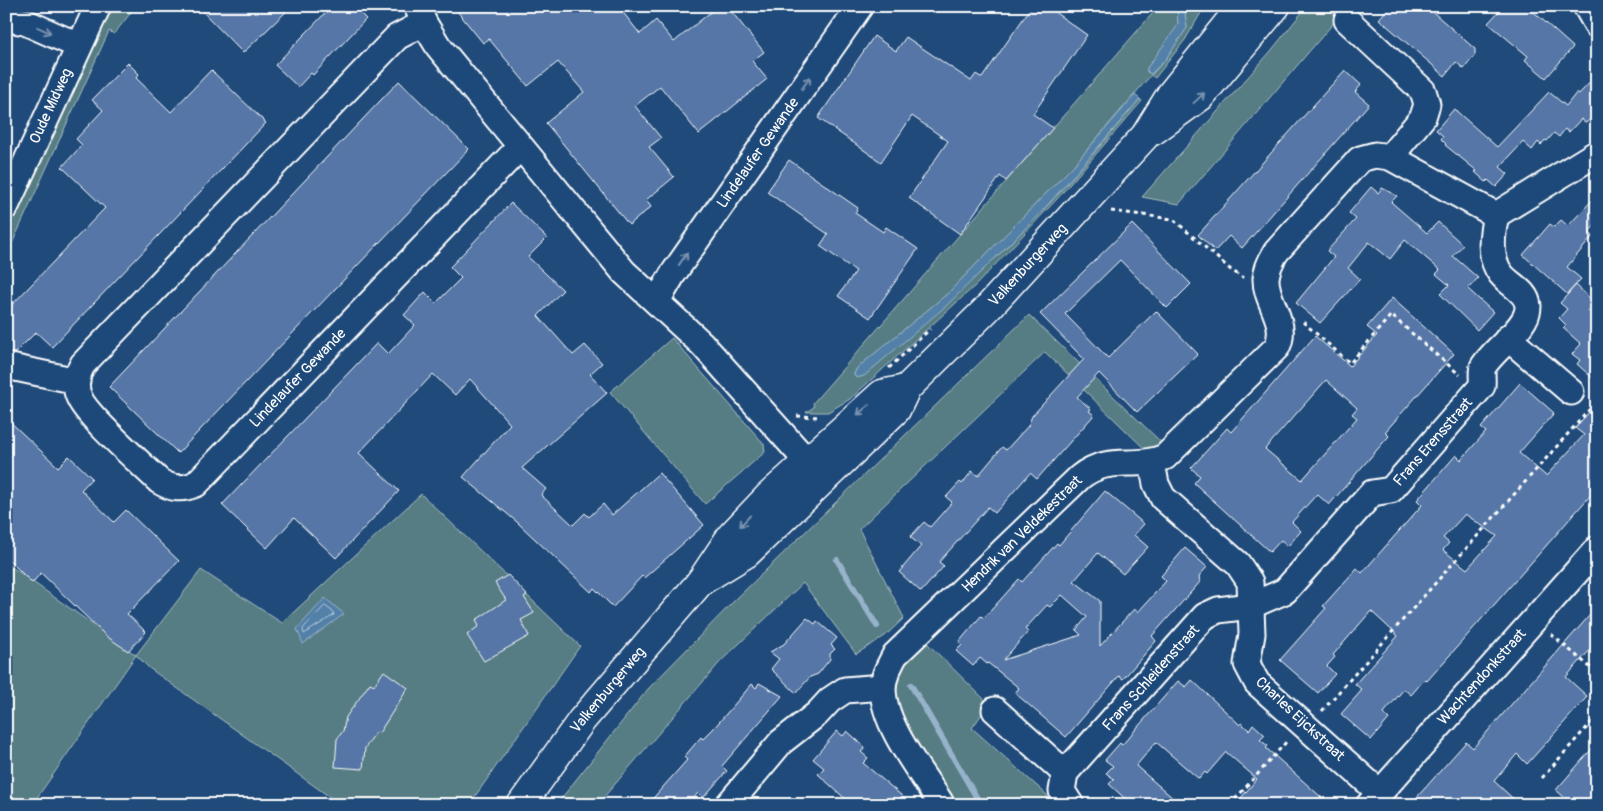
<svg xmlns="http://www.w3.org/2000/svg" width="1603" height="811" viewBox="0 0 1603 811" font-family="Pangolin,sans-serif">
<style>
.green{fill:#567d83;stroke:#aabec1}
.water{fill:#5280a8;stroke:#97b3cb}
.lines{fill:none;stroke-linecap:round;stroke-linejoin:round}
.shore{stroke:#baccdc;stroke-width:1}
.stream{stroke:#97b3cb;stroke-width:6}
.building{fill:#5476a6;stroke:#fff;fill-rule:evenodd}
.street-casing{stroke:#fff;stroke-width:29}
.secondary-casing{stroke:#fff;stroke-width:31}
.path{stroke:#fff;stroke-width:3;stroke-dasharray:4 4;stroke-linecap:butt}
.street{stroke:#1f4a7a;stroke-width:25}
.secondary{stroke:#1f4a7a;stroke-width:28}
.oneway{stroke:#7992af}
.labels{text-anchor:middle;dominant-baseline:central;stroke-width:4;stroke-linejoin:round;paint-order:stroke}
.street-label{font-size:15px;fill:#fff;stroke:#1f4a7a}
</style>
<rect width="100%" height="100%" fill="#1f4a7a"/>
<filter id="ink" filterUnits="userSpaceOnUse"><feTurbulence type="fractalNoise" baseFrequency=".02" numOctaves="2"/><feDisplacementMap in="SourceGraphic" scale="10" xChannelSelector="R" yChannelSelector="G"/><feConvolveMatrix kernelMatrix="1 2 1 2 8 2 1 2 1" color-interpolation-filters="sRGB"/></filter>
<g filter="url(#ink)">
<g class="green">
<path d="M68 6H136L114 34 109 31 6 257V228L99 24Z"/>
<path d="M1159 6H1177L1178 26 1147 68V72L1152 74 1165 60 1187 28 1184 6H1205L1185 40 1155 78 1151 75 1073 166 947 294 857 368 854 374 856 378 864 376C923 324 982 273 1037 217 1073 179 1106 139 1140 99L1142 101 1057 199 977 284 850 399 828 412H806L814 407 813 403Z"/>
<path d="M1307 6H1348L1179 204 1142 197 1271 51Z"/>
<path d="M1029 315 1164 445 1153 457 1045 352 859 529 904 618 885 636 856 654 803 583 721 661 597 805H556L648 689 734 601Z"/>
<path d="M672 338 764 444 765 452 705 504 610 392Z"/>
<path d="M421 494 580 646 469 805H341L149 668 136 655 32 805H6V563L136 655 201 570 282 623Z"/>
<path d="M924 640 989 704 972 728 1047 795 1050 805H950L908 742 890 695 901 666Z"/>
</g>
<g class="water">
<path d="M1177 6H1184L1187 28 1165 60 1151 74 1147 71V68L1178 25Z"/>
<path d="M1135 95 1140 99 1037 217 947 305 864 376 856 378 854 374 857 368 947 294 1073 166Z"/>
<path d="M325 598 344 614 303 644 297 629Z"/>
</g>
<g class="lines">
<path class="shore" d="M325 606 333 612 334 615 304 634 303 629Z"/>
<g class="stream">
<path d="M837 560 877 626"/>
<path d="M911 685 981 805"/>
</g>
</g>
<g class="building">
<path d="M197 6H292L243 53Z"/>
<path d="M332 6H353L366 19 313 75 311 73 298 87 275 65Z"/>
<path d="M453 6H618L640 34 656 20 674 42 718 6H727L764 52 752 61 767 79 699 134 660 86 635 106 661 138 649 147 674 177 646 200 651 207 629 225 546 123 584 92 558 62 528 86 489 39 483 43Z"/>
<path d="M1032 6H1046L1087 35 1033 114 1053 128 1006 181 1000 176 960 234 909 198 948 141 912 116 881 162 818 118 874 36 896 51 906 37 971 81 976 74 982 78Z"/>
<path d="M1390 6H1426L1475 49V55L1464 69 1456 62 1445 76 1379 19Z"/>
<path d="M1504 6H1527L1573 47 1546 78 1525 60 1528 56 1488 23Z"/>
<path d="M128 63 139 74 136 78 171 112 211 70 266 123 52 347 36 332 15 353 6 352V311L105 208 62 167 82 145 76 139 103 110 92 100Z"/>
<path d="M1345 70 1361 85 1355 92 1369 104 1242 248 1229 236 1215 251 1198 235Z"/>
<path d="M1597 75V112L1586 123 1581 119 1569 132 1565 129 1559 137 1554 133 1547 141 1545 140 1541 145 1538 142 1532 150 1523 142 1500 167 1508 174 1496 187 1488 180 1486 182 1475 172 1477 171 1445 145 1446 144 1441 139 1443 136 1436 130 1454 109 1497 147 1549 92 1566 106 1577 92 1579 94Z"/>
<path d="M399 81 469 149 178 453 109 387Z"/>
<path d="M789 160 858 208 855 213 883 232 886 227 918 249 870 318 838 296 856 271 820 246 828 234 767 192Z"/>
<path d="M1371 187 1378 193 1382 188 1397 196 1391 202 1427 233 1438 222 1463 245 1453 256 1478 278 1468 289 1493 312 1477 330 1440 294 1449 285 1436 274 1440 270 1405 240 1390 259 1369 242 1348 268 1360 279 1320 323 1296 303 1334 257 1327 251 1356 219 1349 213Z"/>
<path d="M1597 195V223L1589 232 1593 236 1567 267 1581 279 1567 294 1523 255 1550 224 1554 227 1561 220 1568 226Z"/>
<path d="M511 203 547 238 528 257 563 290 538 316 573 355 585 345 602 363 590 374 607 393 522 468 546 489 541 495 573 525 585 513 589 517 603 504 612 515 659 473 704 525 644 578 642 576 613 607 594 588 591 592 517 522 463 477 510 424 470 379 455 395 433 374 359 453 399 491 336 558 294 518 267 548 222 505 377 343 388 354 415 325 404 315 425 292 436 303 461 278 450 267Z"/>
<path d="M1132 224 1191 284 1167 308 1120 260 1065 314 1108 358 1156 311 1198 354 1137 412 1099 373 1077 397 1091 409 1089 411 1094 415 1037 479 1030 473 995 513 988 507 939 562 944 566 921 592 899 572 921 546 910 537 924 522 930 527 952 502 946 497 960 482 962 484 972 471 978 476 1002 447 1006 450 1028 426 1032 416 1084 359 1040 314Z"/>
<path d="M1576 285 1595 303 1588 311 1597 319V382L1577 364 1580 360 1572 354 1581 344 1563 328 1566 325 1559 318 1567 309 1560 303Z"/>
<path d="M1392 298 1454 354 1385 432 1389 436 1329 505 1317 494 1292 522 1301 531 1288 546 1281 540 1270 552 1194 483 1200 476 1191 468 1227 428 1231 432 1315 336 1350 366 1377 335 1367 327ZM1326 380 1357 408 1352 414 1357 418 1302 480 1265 449Z"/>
<path d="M1520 383 1554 413 1519 453 1546 476 1584 435 1575 428 1597 403V488L1427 681 1425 679 1411 695 1404 689 1383 714 1389 719 1371 740 1341 714 1362 690 1355 684 1398 636 1371 611 1333 655 1335 657 1327 666 1335 674 1318 693 1280 660 1326 608 1323 606 1357 568 1362 573 1422 505 1417 500 1456 455 1461 460 1474 445 1486 432 1481 428ZM1465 514 1497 536 1467 569 1443 550 1449 543 1443 538Z"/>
<path d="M6 418 58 467 69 456 92 478 81 490 114 522 126 510 179 561 127 614 146 632 128 651 106 636 41 573 32 583 6 557Z"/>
<path d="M1105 491 1144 524 1134 535 1148 547 1123 574 1098 553 1074 581 1100 601V646L1134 609 1138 612 1166 581 1161 576 1185 548 1207 567 1199 576 1200 582 1152 636 1156 641 1123 679 1119 676 1066 737 1015 693 1019 688 988 663 987 664 980 658 973 666 956 651 962 645 959 642 981 616 984 618 1019 579 1022 582 1057 543 1059 545ZM1062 595 1087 617 1076 630 1081 635 1003 660 1028 632 1025 629 1047 605 1050 607Z"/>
<path d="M508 575 527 595 524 597 534 613 521 620 529 636 484 661 467 635 479 626 476 620 506 600 495 583Z"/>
<path d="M1597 607V642L1566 677 1587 696 1586 698 1527 764 1517 754 1494 781 1520 805H1410L1466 742 1473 748Z"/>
<path d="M807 618 815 624 817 621 837 638 831 645 835 649 830 654V659L818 674 810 677 796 693 771 669 779 659 770 652 784 644Z"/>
<path d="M384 671 408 688 379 733 376 732 365 748 363 769 335 767 337 739 343 731 346 717 370 683 374 685Z"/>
<path d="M1192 680 1240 725 1241 723 1249 730 1253 724 1265 735 1260 740 1268 746 1266 748 1330 805H1235L1257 779 1226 752 1207 774 1205 772 1199 779 1156 742 1136 766 1181 805H1132L1109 784 1114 779 1106 773 1113 766 1105 760 1120 743 1122 745 1178 681 1186 687Z"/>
<path d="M759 683 782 696 722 766 727 771 703 798 698 793 688 805H647L687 760 684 757 701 737 703 739 714 728 752 684 756 688Z"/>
<path d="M837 731 843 736 847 731 865 747 861 752 868 758 863 763 902 796 894 805H852L818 774 824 768 813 759Z"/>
<path d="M1597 743V805H1573L1556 790Z"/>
</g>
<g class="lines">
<g class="street-casing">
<g id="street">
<path d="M417 6 424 23 438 46 624 272 702 344 821 477"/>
<path d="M1586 6 1597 25"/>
<path d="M6 19 25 22 79 46"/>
<path d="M1347 20 1423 91 1427 104 1423 117 1390 157"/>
<path d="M424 23 397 37 83 364C77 374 74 386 79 397 86 416 142 464 159 481 172 489 182 490 196 484L520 147"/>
<path d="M6 206 98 6"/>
<path d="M657 301 673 274 860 6"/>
<path d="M1508 338 1571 392"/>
<path d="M6 366 77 381"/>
<path d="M1152 463 1156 484 1163 498 1238 564 1250 582 1252 634 1247 664 1257 683 1379 792"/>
<path d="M995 710 1065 773"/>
<path d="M1065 773 1205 616 1218 610 1250 606 1285 591 1372 493 1391 490 1482 386C1483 381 1481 372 1483 367 1493 349 1529 327 1528 306 1527 291 1509 285 1501 274 1488 258 1492 233 1496 215"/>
<path d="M1065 773 1062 791 1071 805"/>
<path d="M728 805 781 742 817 714 830 700 845 690 883 687"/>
<path d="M942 805C922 773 883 726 883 688 883 676 890 665 895 655L1080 477C1109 454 1134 470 1165 457L1277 347C1289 322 1265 302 1266 278 1267 268 1271 260 1276 252L1360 159 1375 155 1390 157 1496 215 1597 153"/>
<path d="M1369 805 1597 549"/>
</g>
</g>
<g class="secondary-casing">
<g id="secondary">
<path d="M1153 131 1200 97 1276 6"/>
<path d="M701 581 747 553 896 410 906 389 986 310 1145 136 1171 94 1242 6"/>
<path d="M521 805 582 720 701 581 731 536 769 496 882 394 906 389"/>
</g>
</g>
<g class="path">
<path d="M1111 211 1173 219 1231 270 1243 278"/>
<path d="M1303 322 1350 363 1391 315 1460 375"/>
<path d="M889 368 930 329"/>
<path d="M797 416 820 417"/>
<path d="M1551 634 1597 673"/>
<path d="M1322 711 1597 401"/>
<path d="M1542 778 1597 716"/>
<path d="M1230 805 1288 740"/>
</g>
<use href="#street" class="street"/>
<use href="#secondary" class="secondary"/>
</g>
<defs><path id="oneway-shaft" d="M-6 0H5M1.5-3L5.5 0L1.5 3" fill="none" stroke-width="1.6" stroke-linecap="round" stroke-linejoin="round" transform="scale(1.25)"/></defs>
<g class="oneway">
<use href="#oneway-shaft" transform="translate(44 30) rotate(24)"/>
<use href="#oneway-shaft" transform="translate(806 83) rotate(-55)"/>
<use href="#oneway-shaft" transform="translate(1199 98) rotate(-43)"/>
<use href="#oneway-shaft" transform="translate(683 259) rotate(-55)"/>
<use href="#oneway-shaft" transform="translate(863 410) rotate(140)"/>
<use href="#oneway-shaft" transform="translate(745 521) rotate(133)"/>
</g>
</g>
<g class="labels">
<g class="street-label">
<text transform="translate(51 106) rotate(-65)">Oude Midweg</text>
<text transform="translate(758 153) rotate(-55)">Lindelaufer Gewande</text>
<text transform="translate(1028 265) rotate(-47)">Valkenburgerweg</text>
<text transform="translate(298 378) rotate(-46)">Lindelaufer Gewande</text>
<text transform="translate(1433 442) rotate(-49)">Frans Erensstraat</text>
<text transform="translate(1022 534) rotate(-44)">Hendrik van Veldekestraat</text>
<text transform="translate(1482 677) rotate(-48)">Wachtendonkstraat</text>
<text transform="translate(1151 678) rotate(-48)">Frans Schleidenstraat</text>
<text transform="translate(608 690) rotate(-50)">Valkenburgerweg</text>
<text transform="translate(1300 719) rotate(43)">Charles Eijckstraat</text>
</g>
</g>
<rect width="1603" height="811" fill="none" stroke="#1f4a7a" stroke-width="25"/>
<rect x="12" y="12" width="1578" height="786" fill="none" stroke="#fff" stroke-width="2" filter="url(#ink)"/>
</svg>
